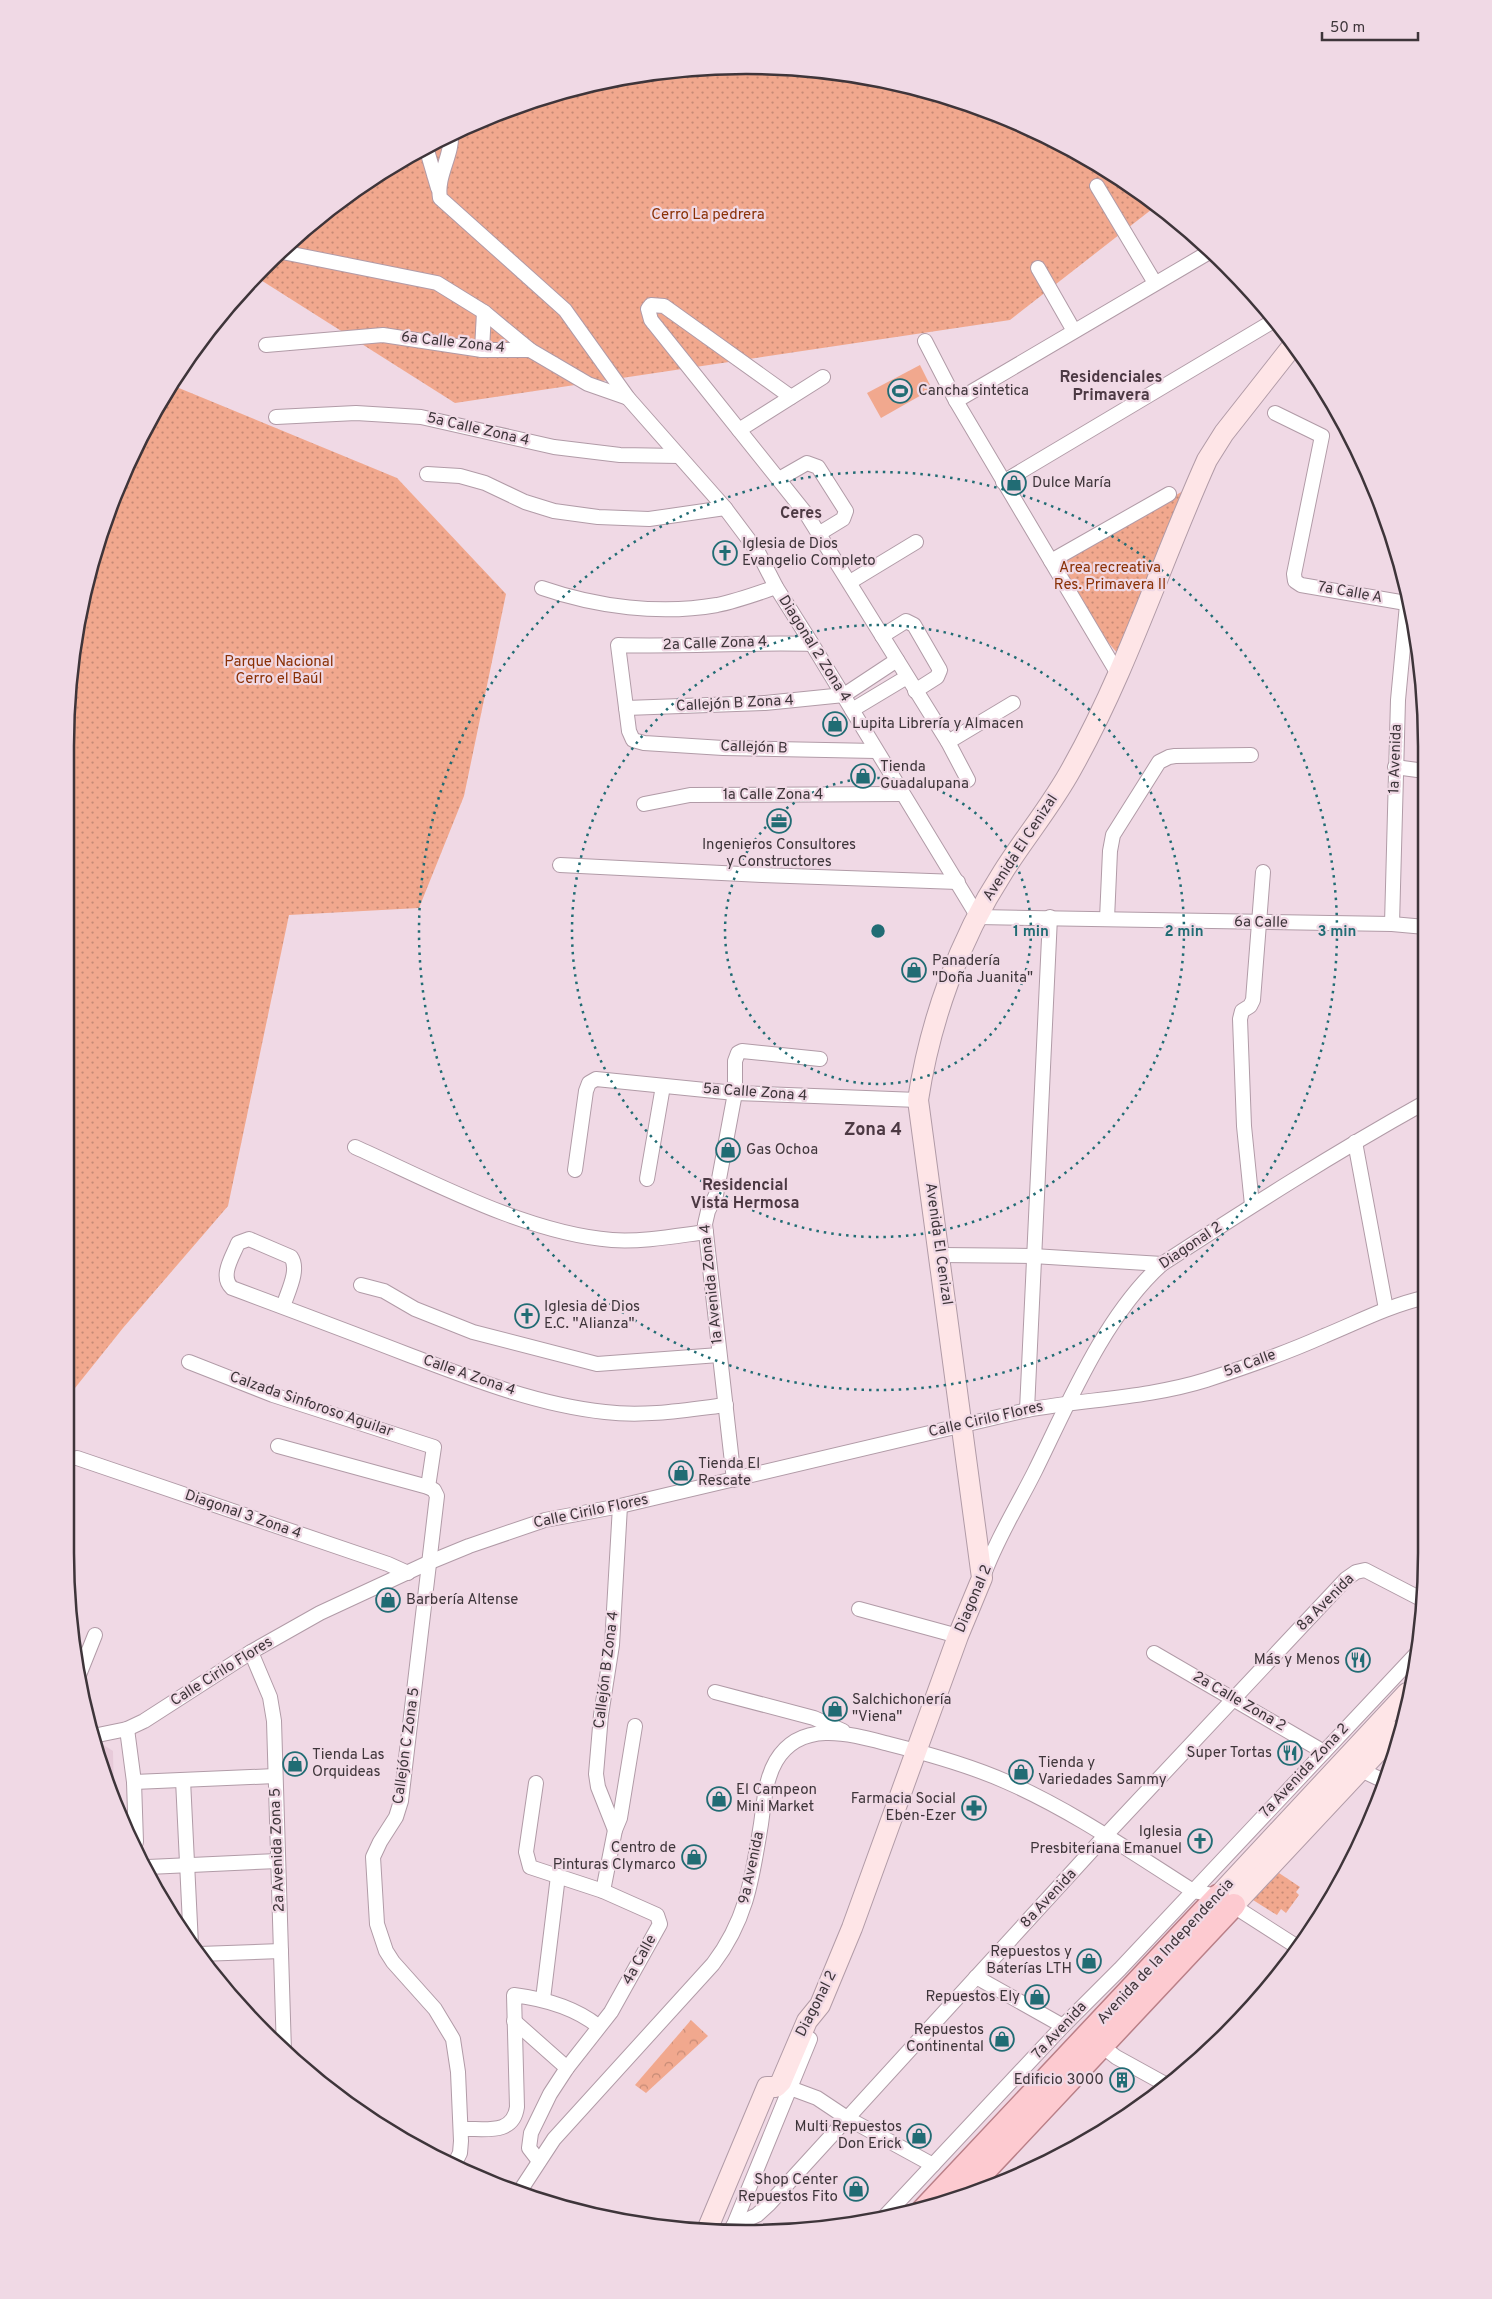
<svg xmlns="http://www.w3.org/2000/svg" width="1492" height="2299" viewBox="0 0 1492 2299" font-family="Overpass,sans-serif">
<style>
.built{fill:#e7cad9}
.grass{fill:#f1a88e}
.forest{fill:url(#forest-crowns)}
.park{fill:url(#park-dots)}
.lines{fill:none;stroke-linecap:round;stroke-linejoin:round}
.street-casing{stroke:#b19ba7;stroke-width:16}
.secondary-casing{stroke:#b19ba7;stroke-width:22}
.primary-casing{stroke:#b97f87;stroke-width:25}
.street{stroke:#fff;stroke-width:14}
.secondary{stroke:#fee5e7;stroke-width:20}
.primary{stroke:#fdcad0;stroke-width:22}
.ring{fill:none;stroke:#216c74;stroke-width:2.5;stroke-dasharray:2.5 5}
.labels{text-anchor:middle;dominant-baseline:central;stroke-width:4.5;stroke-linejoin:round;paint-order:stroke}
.park-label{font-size:15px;fill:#893005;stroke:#f0d9e5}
.street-label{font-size:15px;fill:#3e353a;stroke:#f0d9e5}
.poi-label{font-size:15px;fill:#3e353a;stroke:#f0d9e5;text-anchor:start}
.neighbourhood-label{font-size:16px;font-weight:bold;fill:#4c3943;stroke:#f0d9e5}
.quarter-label{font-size:18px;font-weight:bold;fill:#4c3943;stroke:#f0d9e5}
.rim{fill:none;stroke:#3e353a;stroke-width:2.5}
.centre{fill:#216c74;stroke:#f0d9e5;stroke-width:2.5}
.ring-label{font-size:15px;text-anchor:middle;font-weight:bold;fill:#216c74;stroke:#f0d9e5;stroke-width:4.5;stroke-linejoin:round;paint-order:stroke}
</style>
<defs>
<pattern id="forest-crowns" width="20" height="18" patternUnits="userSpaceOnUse" patternTransform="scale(1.25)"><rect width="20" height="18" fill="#f1a88e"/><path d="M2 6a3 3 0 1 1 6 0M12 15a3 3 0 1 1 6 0" fill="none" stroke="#c58a75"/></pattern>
<pattern id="park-dots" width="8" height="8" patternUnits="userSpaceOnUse" patternTransform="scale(1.25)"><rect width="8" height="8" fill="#f1a88e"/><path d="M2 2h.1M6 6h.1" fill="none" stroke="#c58a75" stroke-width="1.8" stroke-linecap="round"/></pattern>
</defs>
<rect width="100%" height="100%" fill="#f0d9e5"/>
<path class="built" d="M102 1744 113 1751 114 1797 101 1772 95 1745Z"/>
<path class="grass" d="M920 365 932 389 881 418 867 393Z"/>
<path class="forest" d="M691 2020 708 2036 646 2093 635 2085Z"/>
<g class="park">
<path d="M701 66 835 71 965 101 1086 156 1156 206 1010 320 455 403 256 277 331 206 445 135 569 88Z"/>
<path d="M174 386 397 478 506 594 464 796 419 908 289 915 228 1206 123 1328 71 1393V657L101 527 135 445Z"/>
<path d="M1183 491 1118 654 1107 641 1060 563Z"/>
<path d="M1279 1873 1300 1887 1296 1892 1299 1895 1286 1913 1281 1909 1277 1915 1253 1900Z"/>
</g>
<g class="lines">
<g class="street-casing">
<g id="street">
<path d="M451 133C453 155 436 176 440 198L565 310 628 398 725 508 758 552 776 587 812 644 978 917 1392 924 1425 927"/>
<path d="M426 147 438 188"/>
<path d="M1097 186 1155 283"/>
<path d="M282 252 437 283 484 312 530 350"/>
<path d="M1038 268 1074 331"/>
<path d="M925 341 956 401 1118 674"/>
<path d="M266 345 383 335 482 350H530L588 384 628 398"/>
<path d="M482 350 484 312"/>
<path d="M791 397 664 306 651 305 648 309 651 320 807 515 948 742 968 780"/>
<path d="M956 401 1211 251"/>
<path d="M1275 413 1322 436 1294 574 1295 581 1301 585 1406 603"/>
<path d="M276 417 356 413 421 417 554 447 620 455 679 456"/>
<path d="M739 430 823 377"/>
<path d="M427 474 460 476 485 483 525 502 554 511 598 517 649 519 725 508"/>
<path d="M779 479 807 463 818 467 846 511 843 519 820 533"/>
<path d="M1003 482 1275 320"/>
<path d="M1051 561 1169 494"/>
<path d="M850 582 916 542"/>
<path d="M542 588C597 607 660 615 717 605 737 601 756 594 776 587"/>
<path d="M882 636 906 621 914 625 940 670 937 677 915 691"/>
<path d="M812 644C747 642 683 647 618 645L629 731 633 740 644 743 723 748 876 751"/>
<path d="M626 708 765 703 844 695 897 660"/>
<path d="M852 710 907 677"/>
<path d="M948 742 1013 703"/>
<path d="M1395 767 1425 771"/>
<path d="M644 804 690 795 902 794"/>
<path d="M560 865 762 875 958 882"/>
<path d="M1107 919 1110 851 1113 835 1159 762 1169 757 1175 756 1251 755"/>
<path d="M1392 924 1398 700 1408 594"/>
<path d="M1355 1142 1386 1309"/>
<path d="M355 1147C433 1182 526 1233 612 1240 643 1242 675 1236 706 1232"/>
<path d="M575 1170 586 1091 589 1083 596 1079 735 1093 918 1100"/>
<path d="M647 1179 663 1086"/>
<path d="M1252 1205 1244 1126 1240 1019 1242 1011 1250 1006 1253 1000 1263 872"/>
<path d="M940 1255 1033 1256 1162 1264"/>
<path d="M361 1285 384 1291 415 1309 473 1332 597 1364 719 1355"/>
<path d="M283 1307C287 1293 300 1270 291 1257L249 1239 238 1243C233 1256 219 1276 232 1288 291 1310 350 1332 409 1355 472 1379 538 1405 605 1412 645 1417 686 1410 726 1405"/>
<path d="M189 1362 273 1395 434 1447 428 1487"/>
<path d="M1027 1410 1050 917"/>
<path d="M278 1446 428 1487 434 1490 437 1496 401 1801 396 1817 380 1842 373 1857 377 1924 386 1951 393 1962 435 2009 453 2039 458 2072 461 2141 460 2153 453 2167"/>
<path d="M77 1458 388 1564 408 1573"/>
<path d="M734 1480 705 1224 708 1211 716 1195 735 1093V1061L738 1053 742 1051 820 1059"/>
<path d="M983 1577C996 1540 1018 1505 1035 1471 1069 1402 1105 1315 1162 1264 1248 1208 1334 1153 1424 1103"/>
<path d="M859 1609 958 1636"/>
<path d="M251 1652 270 1697 274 1721 284 2052"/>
<path d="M1154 1653 1324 1752"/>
<path d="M79 1675 95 1635"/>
<path d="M715 1692 814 1718 843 1731"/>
<path d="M127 1729 134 1782 136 1842"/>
<path d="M93 1736 127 1729 144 1721 251 1652 320 1613 430 1562 469 1546 545 1520 620 1506 1027 1410C1087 1399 1148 1398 1206 1380 1246 1367 1286 1353 1324 1336 1356 1323 1388 1306 1423 1298"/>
<path d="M1361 1770 1384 1781"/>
<path d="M183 1780 191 1945"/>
<path d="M134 1782 275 1776"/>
<path d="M536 1783 526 1852 530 1867 603 1891 657 1915 660 1924 611 2012 567 2068 550 2094 531 2133 529 2148 539 2161"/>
<path d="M615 1830 598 1787 596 1774 601 1715 612 1645 620 1506"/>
<path d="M148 1867 278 1861"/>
<path d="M603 1891 615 1830 620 1818 635 1726"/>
<path d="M199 1954 281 1951"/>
<path d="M976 1977 1063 2026"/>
<path d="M543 1999 558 1876"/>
<path d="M514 2021 567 2068"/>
<path d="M1102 2046 1116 2057 1165 2084"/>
<path d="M790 2088 817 2098 847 2118 933 2165"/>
<path d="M461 2129C484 2128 513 2136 517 2107L514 1995C545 1999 574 2007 598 2026"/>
<path d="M518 2194 554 2139 713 1964C747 1919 752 1879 761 1824 764 1803 765 1780 776 1761 801 1719 851 1734 889 1744 929 1754 969 1765 1007 1782 1073 1811 1133 1853 1193 1891L1218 1896 1299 1948"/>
<path d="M886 2215 1063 2026 1120 1969 1418 1652"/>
<path d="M733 2226 757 2215 769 2204 1105 1836 1346 1579 1356 1572 1365 1570 1421 1599"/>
<path d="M731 2232 810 2039"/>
</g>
</g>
<g class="secondary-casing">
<g id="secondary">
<path d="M1218 1896 1407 1693"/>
<path d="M1234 1905 1397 1731"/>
<path d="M707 2230 767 2087H776L781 2082 807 2021 820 2005 852 1928 958 1636 982 1578 918 1100C930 1021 959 940 1003 872 1025 837 1052 805 1072 768 1127 670 1161 562 1207 460L1224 433 1294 344"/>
</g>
</g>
<g class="primary-casing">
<g id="primary">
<path d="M960 2197 1234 1905"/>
<path d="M923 2210 1218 1896"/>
</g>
</g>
<use href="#street" class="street"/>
<use href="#secondary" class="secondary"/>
<use href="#primary" class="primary"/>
</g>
<g class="ring">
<circle cx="878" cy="931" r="153"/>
<circle cx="878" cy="931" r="306"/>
<circle cx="878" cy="931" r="459"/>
</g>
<defs>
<g id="stadium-ring" transform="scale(1.25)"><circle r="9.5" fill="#f0d9e5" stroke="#216c74" stroke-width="1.5"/><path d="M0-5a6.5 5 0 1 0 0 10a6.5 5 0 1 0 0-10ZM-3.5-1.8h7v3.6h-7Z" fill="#216c74"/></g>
<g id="shop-ring" transform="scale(1.25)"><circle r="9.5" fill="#f0d9e5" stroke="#216c74" stroke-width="1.5"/><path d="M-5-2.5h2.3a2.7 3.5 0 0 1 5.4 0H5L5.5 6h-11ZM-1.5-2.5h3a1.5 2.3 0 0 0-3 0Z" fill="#216c74"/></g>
<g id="church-ring" transform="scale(1.25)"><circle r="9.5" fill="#f0d9e5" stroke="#216c74" stroke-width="1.5"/><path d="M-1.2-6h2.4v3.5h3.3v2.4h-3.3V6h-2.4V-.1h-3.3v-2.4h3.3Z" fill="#216c74"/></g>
<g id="office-ring" transform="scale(1.25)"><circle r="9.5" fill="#f0d9e5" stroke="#216c74" stroke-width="1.5"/><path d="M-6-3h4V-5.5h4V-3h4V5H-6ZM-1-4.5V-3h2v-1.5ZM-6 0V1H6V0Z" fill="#216c74"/></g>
<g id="restaurant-ring" transform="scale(1.25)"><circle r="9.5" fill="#f0d9e5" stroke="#216c74" stroke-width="1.5"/><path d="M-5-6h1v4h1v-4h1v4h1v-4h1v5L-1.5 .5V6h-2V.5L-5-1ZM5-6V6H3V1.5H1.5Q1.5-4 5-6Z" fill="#216c74"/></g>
<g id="pharmacy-ring" transform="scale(1.25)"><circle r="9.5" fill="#f0d9e5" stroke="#216c74" stroke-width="1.5"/><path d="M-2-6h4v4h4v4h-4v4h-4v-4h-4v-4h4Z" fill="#216c74"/></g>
<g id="building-ring" transform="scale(1.25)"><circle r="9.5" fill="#f0d9e5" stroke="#216c74" stroke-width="1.5"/><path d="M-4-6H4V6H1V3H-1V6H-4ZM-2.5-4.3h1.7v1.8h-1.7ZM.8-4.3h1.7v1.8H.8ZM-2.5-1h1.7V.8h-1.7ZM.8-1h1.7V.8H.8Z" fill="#216c74"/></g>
</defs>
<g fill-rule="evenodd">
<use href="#stadium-ring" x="900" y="391"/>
<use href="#shop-ring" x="1014" y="483"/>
<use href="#church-ring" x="725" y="553"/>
<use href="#shop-ring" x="835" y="724"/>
<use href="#shop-ring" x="863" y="776"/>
<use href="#office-ring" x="779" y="821"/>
<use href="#shop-ring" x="914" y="970"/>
<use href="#shop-ring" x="728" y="1150"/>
<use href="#church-ring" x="527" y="1316"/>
<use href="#shop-ring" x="681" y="1473"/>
<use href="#shop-ring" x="388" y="1600"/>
<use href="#restaurant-ring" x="1358" y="1660"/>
<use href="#shop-ring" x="835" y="1709"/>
<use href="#restaurant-ring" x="1290" y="1753"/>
<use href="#shop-ring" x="295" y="1764"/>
<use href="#shop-ring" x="1021" y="1772"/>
<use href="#shop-ring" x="719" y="1799"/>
<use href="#pharmacy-ring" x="974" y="1808"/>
<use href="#church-ring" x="1200" y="1841"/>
<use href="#shop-ring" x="694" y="1857"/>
<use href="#shop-ring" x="1089" y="1961"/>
<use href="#shop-ring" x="1037" y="1997"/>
<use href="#shop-ring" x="1002" y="2039"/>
<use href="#building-ring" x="1122" y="2080"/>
<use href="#shop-ring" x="919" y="2136"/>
<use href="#shop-ring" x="856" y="2189"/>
</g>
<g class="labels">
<g class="park-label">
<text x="708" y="215">Cerro La pedrera</text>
<text x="1110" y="568">Area recreativa<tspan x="1110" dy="17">Res. Primavera II</tspan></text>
<text x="279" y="662">Parque Nacional<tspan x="279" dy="17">Cerro el Baúl</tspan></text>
</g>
<g class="street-label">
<text transform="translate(453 343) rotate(6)">6a Calle Zona 4</text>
<text transform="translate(478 430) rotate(13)">5a Calle Zona 4</text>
<text transform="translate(1350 593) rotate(10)">7a Calle A</text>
<text transform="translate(715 644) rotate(-2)">2a Calle Zona 4</text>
<text transform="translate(814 649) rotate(58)">Diagonal 2 Zona 4</text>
<text transform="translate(735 704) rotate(-3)">Callejón B Zona 4</text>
<text transform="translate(754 748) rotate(2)">Callejón B</text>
<text transform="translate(1396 759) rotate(-88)">1a Avenida</text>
<text x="773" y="795">1a Calle Zona 4</text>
<text transform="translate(1021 848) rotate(-57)">Avenida El Cenizal</text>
<text transform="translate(1261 923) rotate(1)">6a Calle</text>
<text transform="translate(755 1093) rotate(4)">5a Calle Zona 4</text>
<text transform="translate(938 1244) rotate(82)">Avenida El Cenizal</text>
<text transform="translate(1191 1246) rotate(-34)">Diagonal 2</text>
<text transform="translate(712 1284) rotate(-96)">1a Avenida Zona 4</text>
<text transform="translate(1250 1364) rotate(-20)">5a Calle</text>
<text transform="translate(469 1376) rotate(19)">Calle A Zona 4</text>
<text transform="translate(311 1405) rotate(19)">Calzada Sinforoso Aguilar</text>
<text transform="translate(986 1420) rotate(-13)">Calle Cirilo Flores</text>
<text transform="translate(591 1512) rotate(-12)">Calle Cirilo Flores</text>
<text transform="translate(243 1515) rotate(19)">Diagonal 3 Zona 4</text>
<text transform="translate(974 1599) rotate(-67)">Diagonal 2</text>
<text transform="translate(1326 1603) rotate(-45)">8a Avenida</text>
<text transform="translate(607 1670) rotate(-83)">Callejón B Zona 4</text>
<text transform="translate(222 1672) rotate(-32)">Calle Cirilo Flores</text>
<text transform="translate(1239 1702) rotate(30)">2a Calle Zona 2</text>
<text transform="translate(407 1746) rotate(-82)">Callejón C Zona 5</text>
<text transform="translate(1305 1771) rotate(-47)">7a Avenida Zona 2</text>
<text transform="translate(278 1850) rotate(-92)">2a Avenida Zona 5</text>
<text transform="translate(752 1868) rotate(-78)">9a Avenida</text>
<text transform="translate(1049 1899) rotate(-47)">8a Avenida</text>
<text transform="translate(1166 1952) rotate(-47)">Avenida de la Independencia</text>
<text transform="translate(640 1960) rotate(-61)">4a Calle</text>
<text transform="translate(817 2004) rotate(-63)">Diagonal 2</text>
<text transform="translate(1060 2031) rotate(-47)">7a Avenida</text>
</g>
<g class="poi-label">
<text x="918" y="391">Cancha sintetica</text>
<text x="1032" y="483">Dulce María</text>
<text x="742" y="544">Iglesia de Dios<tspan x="742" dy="17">Evangelio Completo</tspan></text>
<text x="852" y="724">Lupita Librería y Almacen</text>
<text x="880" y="767">Tienda<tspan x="880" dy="17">Guadalupana</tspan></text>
<text x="779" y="845" text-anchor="middle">Ingenieros Consultores<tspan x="779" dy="17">y Constructores</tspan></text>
<text x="932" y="961">Panadería<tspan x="932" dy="17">"Doña Juanita"</tspan></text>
<text x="746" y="1150">Gas Ochoa</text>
<text x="544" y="1307">Iglesia de Dios<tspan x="544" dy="17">E.C. "Alianza"</tspan></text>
<text x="698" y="1464">Tienda El<tspan x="698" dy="17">Rescate</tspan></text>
<text x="406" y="1600">Barbería Altense</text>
<text x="1340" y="1660" text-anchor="end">Más y Menos</text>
<text x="852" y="1700">Salchichonería<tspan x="852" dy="17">"Viena"</tspan></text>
<text x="1272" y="1753" text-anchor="end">Super Tortas</text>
<text x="312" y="1755">Tienda Las<tspan x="312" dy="17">Orquideas</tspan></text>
<text x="1038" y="1763">Tienda y<tspan x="1038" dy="17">Variedades Sammy</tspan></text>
<text x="736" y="1790">El Campeon<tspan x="736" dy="17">Mini Market</tspan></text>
<text x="956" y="1799" text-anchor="end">Farmacia Social<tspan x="956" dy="17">Eben-Ezer</tspan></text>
<text x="1182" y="1832" text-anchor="end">Iglesia<tspan x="1182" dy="17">Presbiteriana Emanuel</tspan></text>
<text x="676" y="1848" text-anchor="end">Centro de<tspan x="676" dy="17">Pinturas Clymarco</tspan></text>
<text x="1072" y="1952" text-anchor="end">Repuestos y<tspan x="1072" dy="17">Baterías LTH</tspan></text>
<text x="1020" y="1997" text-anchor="end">Repuestos Ely</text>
<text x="984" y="2030" text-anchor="end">Repuestos<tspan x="984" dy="17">Continental</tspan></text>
<text x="1104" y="2080" text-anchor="end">Edificio 3000</text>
<text x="902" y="2127" text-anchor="end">Multi Repuestos<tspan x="902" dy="17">Don Erick</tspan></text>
<text x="838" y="2180" text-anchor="end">Shop Center<tspan x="838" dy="17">Repuestos Fito</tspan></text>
</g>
<g class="neighbourhood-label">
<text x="1111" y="378">Residenciales<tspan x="1111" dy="18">Primavera</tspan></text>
<text x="801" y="514">Ceres</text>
<text x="745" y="1186">Residencial<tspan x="745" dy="18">Vista Hermosa</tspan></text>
</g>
<g class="quarter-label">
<text x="873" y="1130">Zona 4</text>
</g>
</g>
<path d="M0 0H1492V2299H0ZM746 74H746A672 672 0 0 1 1418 746V1553A672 672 0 0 1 746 2225H746A672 672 0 0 1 74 1553V746A672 672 0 0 1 746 74Z" fill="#f0d9e5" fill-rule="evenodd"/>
<path class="rim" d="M746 74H746A672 672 0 0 1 1418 746V1553A672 672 0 0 1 746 2225H746A672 672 0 0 1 74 1553V746A672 672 0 0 1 746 74Z"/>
<circle cx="878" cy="931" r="8" class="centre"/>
<g class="ring-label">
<text x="1031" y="936">1 min</text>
<text x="1184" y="936">2 min</text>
<text x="1337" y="936">3 min</text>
</g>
<path d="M1322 32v8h96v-8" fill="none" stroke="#3e353a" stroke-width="2.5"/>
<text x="1330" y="32" font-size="15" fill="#3e353a" stroke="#f0d9e5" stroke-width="4" paint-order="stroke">50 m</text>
</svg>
